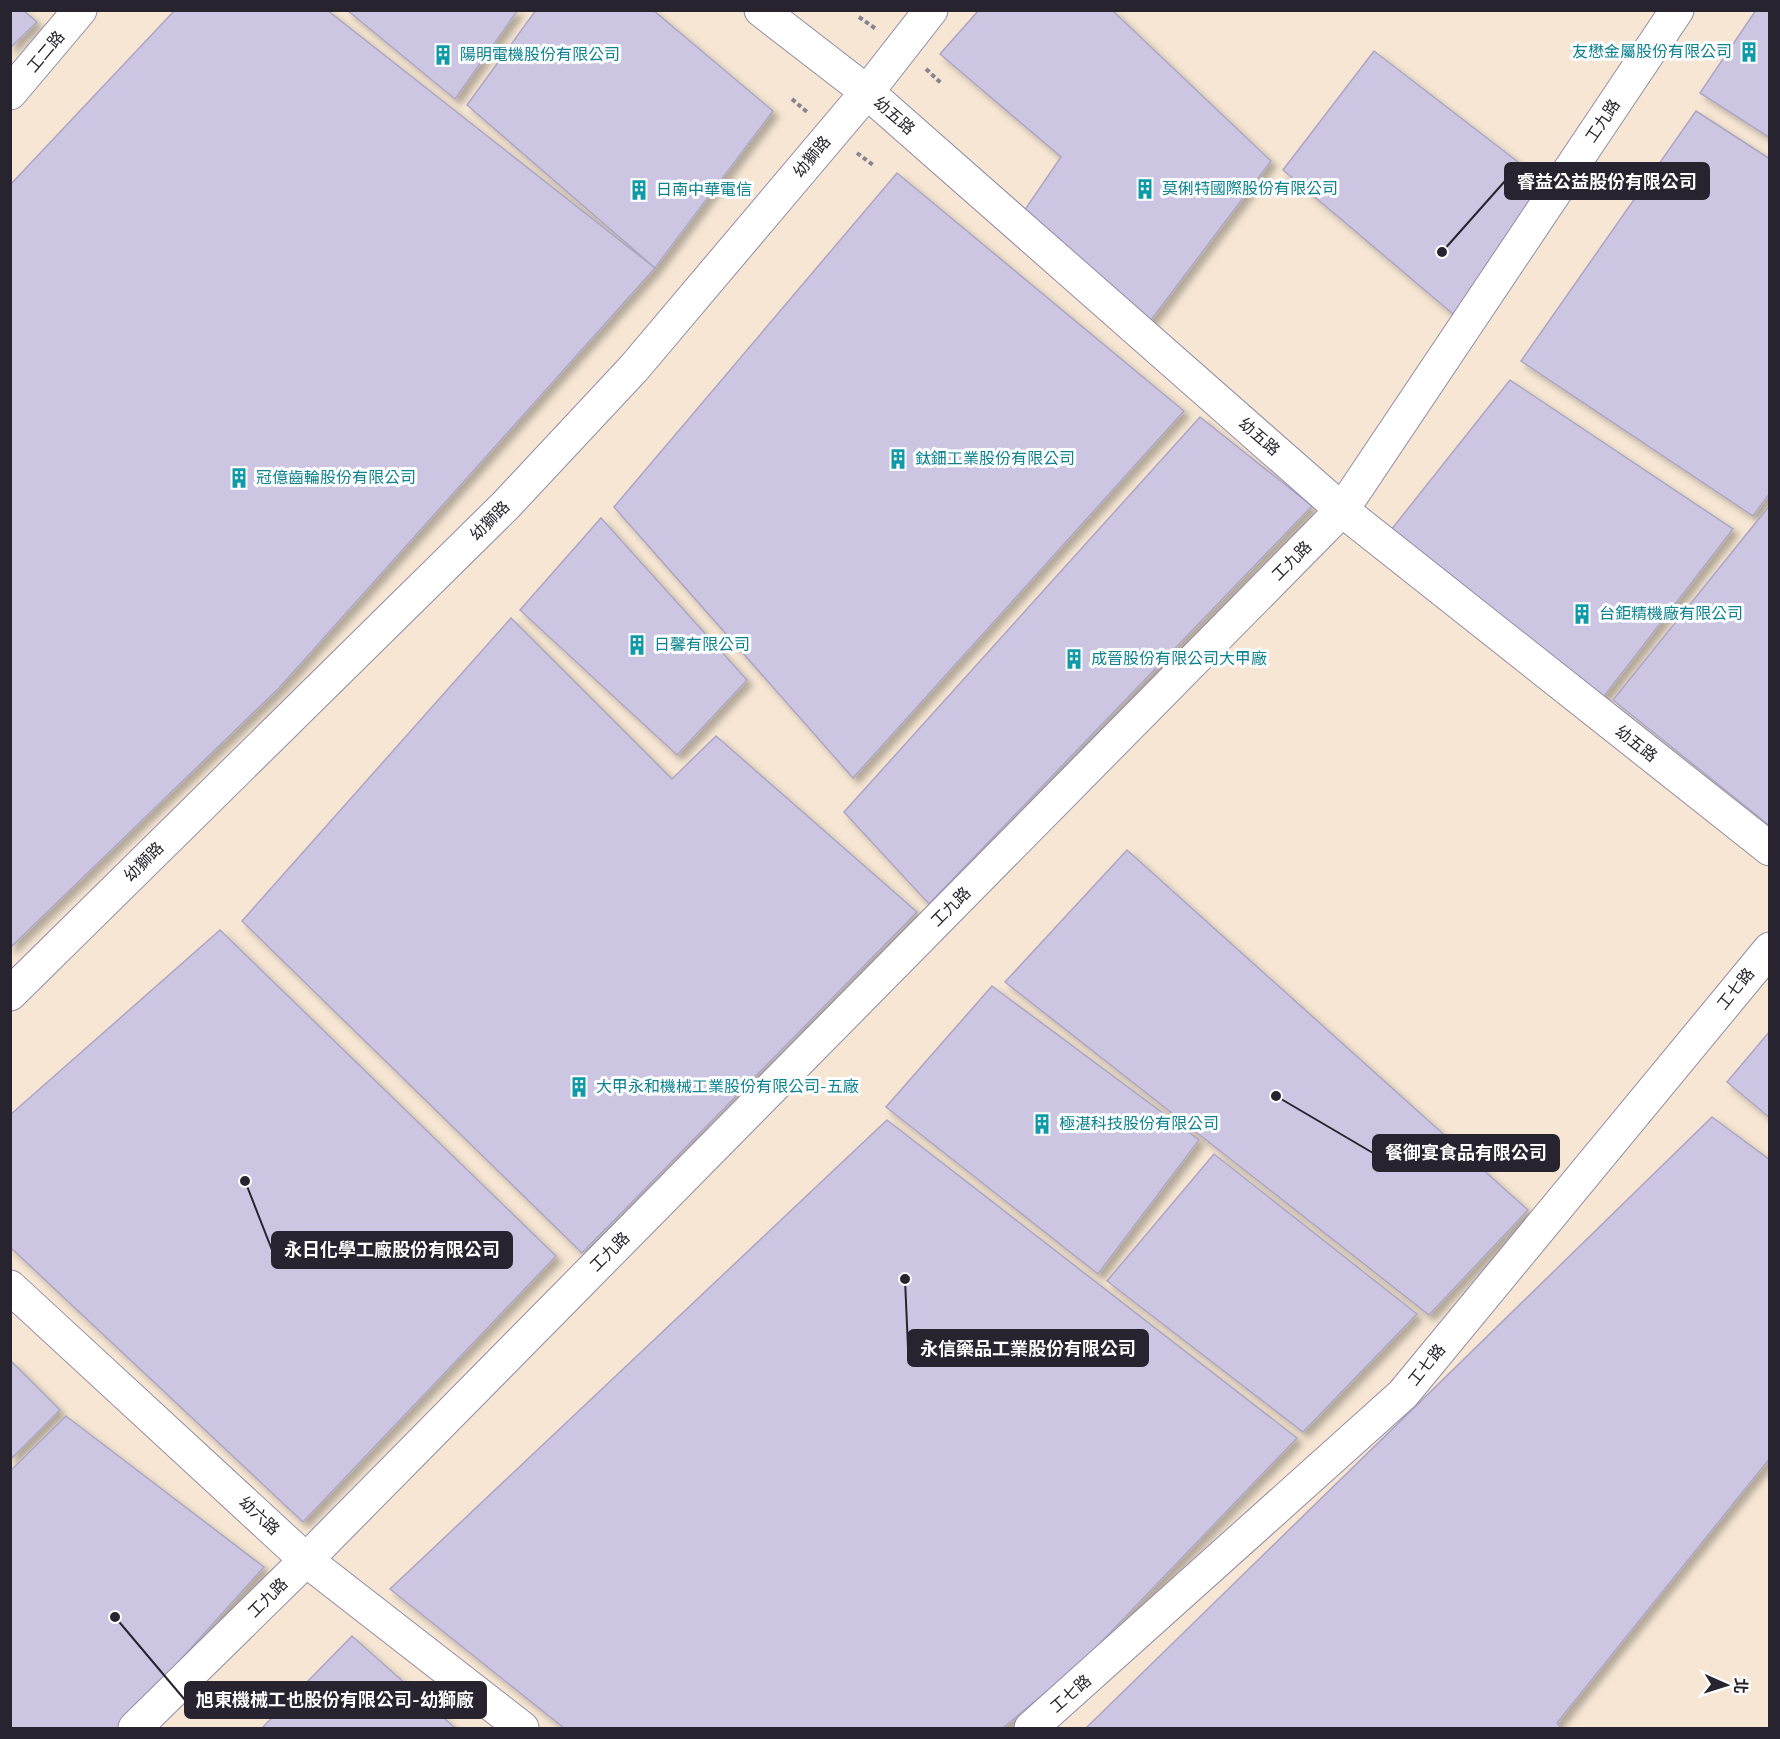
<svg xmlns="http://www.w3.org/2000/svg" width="1780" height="1739" viewBox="0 0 1780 1739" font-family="'Nunito Sans','Noto Sans TC',sans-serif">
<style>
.industrial{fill:#f6e6d3}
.building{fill:#ccc6e3;stroke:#aca6c2;stroke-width:1.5;filter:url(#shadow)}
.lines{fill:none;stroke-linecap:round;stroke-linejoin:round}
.minor-casing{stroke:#928ca7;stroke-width:35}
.path{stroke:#86848f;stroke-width:4;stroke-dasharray:4.5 3;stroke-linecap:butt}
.minor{stroke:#fff;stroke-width:33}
.labels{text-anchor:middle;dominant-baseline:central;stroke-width:6;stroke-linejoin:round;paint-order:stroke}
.street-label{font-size:16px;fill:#27242f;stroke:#fff}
.culture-label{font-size:16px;fill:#0d838f;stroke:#fff;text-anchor:start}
.leader{fill:none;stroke:#27242f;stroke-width:2}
.callout-dot{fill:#27242f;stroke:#fff;stroke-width:2}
.callout{fill:#27242f;stroke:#27242f;stroke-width:2}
.callout-label{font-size:18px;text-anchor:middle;font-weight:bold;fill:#fff}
</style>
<defs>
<filter id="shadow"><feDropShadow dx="5.5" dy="5.5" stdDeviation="3" flood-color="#0004"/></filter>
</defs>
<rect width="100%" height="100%" fill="#f3f1fd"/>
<rect class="industrial" x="11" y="11" width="1758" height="1717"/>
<g class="building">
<path d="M10 10H23L37 22 10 48Z"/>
<path d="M175 10H327L655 268 279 688 10 948V185Z"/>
<path d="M347 10H518L455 99Z"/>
<path d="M536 10H653L773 111 655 268 467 105Z"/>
<path d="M979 10H1112L1271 161 1145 328 1020 217 1061 157 940 54Z"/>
<path d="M1756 10H1770V138L1700 93Z"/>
<path d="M1374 51 1548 185 1460 320 1283 170Z"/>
<path d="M1696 111 1770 159V493L1753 516 1521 361Z"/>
<path d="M897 173 1184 411 853 778 614 507Z"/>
<path d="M1510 380 1733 529 1602 699 1391 530Z"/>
<path d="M1200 417 1312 506 929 904 844 812Z"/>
<path d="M1770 505V826L1613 700Z"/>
<path d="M601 518 747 680 677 755 520 610Z"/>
<path d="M511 618 672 779 716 736 917 912 582 1253 242 921Z"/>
<path d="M1127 850 1528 1210 1429 1315 1005 982Z"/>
<path d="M220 930 556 1256 303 1522 10 1247V1115Z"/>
<path d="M992 986 1199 1140 1098 1274 886 1107Z"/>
<path d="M1770 1031V1118L1727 1082Z"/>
<path d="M1712 1117 1770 1160V1458L1557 1723 1561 1728H1086Z"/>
<path d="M887 1120 1297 1438 1084 1660 1003 1728H564L390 1589Z"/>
<path d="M1214 1154 1417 1314 1303 1432 1107 1281Z"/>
<path d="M10 1360 60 1410 10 1460Z"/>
<path d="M66 1416 264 1567 119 1728H10V1471Z"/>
<path d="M352 1636 455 1728H262Z"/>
</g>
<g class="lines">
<g class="minor-casing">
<g id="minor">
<path d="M761 10 867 92 1342 510 1770 849"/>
<path d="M10 93 80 10"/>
<path d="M10 994 506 505 634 368 867 92 931 10"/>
<path d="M10 1287 306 1560 522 1728"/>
<path d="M135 1728 306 1560 1342 510 1677 10"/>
<path d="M1031 1728 1403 1394 1770 949"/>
</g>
</g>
<g class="path">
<path d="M859 17 876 29"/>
<path d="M926 69 941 83"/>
<path d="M792 99 807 112"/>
<path d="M857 153 873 165"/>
</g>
<use href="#minor" class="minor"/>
</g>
<defs>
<g id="building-bare" transform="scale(1.62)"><path d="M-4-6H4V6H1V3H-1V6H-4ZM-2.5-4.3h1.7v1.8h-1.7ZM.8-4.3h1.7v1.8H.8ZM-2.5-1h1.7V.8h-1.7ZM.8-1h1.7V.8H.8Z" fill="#0f9aa8" stroke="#fff" stroke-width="2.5" paint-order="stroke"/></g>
</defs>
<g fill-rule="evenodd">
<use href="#building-bare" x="1749" y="52"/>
<use href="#building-bare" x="443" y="55"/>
<use href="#building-bare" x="1145" y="189"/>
<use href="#building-bare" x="639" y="190"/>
<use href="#building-bare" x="898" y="459"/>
<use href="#building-bare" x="239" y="478"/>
<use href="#building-bare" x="1582" y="614"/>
<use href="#building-bare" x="637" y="645"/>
<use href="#building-bare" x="1074" y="659"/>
<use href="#building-bare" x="579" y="1087"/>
<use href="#building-bare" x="1042" y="1124"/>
</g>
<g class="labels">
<g class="street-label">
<text transform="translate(46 52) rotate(-50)">工二路</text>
<text transform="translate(894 116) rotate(41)">幼五路</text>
<text transform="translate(1603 121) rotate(-56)">工九路</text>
<text transform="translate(812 157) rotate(-50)">幼獅路</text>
<text transform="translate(1259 437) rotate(41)">幼五路</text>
<text transform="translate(490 521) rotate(-45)">幼獅路</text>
<text transform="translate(1292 561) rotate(-45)">工九路</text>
<text transform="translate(1636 744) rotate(38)">幼五路</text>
<text transform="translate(144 862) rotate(-45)">幼獅路</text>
<text transform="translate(951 907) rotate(-45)">工九路</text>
<text transform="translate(1736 989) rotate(-51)">工七路</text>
<text transform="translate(610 1252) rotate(-45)">工九路</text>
<text transform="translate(1427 1365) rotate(-51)">工七路</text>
<text transform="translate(259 1516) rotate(43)">幼六路</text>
<text transform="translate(268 1598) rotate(-45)">工九路</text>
<text transform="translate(1071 1694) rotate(-41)">工七路</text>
</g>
<g class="culture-label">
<text x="1732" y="52" text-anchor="end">友懋金屬股份有限公司</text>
<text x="460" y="55">陽明電機股份有限公司</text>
<text x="1162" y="189">莫俐特國際股份有限公司</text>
<text x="656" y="190">日南中華電信</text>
<text x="915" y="459">鈦鈿工業股份有限公司</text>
<text x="256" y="478">冠億齒輪股份有限公司</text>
<text x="1599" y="614">台鉅精機廠有限公司</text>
<text x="654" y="645">日馨有限公司</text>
<text x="1091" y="659">成晉股份有限公司大甲廠</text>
<text x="596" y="1087">大甲永和機械工業股份有限公司-五廠</text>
<text x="1059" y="1124">極湛科技股份有限公司</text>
</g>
</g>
<path class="leader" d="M1442 252L1505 181M1276 1096L1373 1153M245 1181L272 1250M905 1279L908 1348M115 1617L185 1700"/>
<g class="callout-dot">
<circle cx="1442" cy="252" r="6"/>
<circle cx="1276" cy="1096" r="6"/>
<circle cx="245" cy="1181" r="6"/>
<circle cx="905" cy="1279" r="6"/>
<circle cx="115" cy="1617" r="6"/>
</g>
<g class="callout">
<rect x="1505" y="163" width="204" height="36" rx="6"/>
<rect x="1373" y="1135" width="186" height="36" rx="6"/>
<rect x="272" y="1232" width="240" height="36" rx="6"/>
<rect x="908" y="1330" width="240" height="36" rx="6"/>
<rect x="185" y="1682" width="301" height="36" rx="6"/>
</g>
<g class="callout-label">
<text x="1607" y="188">睿益公益股份有限公司</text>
<text x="1466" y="1159">餐御宴食品有限公司</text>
<text x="392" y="1256">永日化學工廠股份有限公司</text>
<text x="1028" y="1355">永信藥品工業股份有限公司</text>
<text x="335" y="1706">旭東機械工也股份有限公司-幼獅廠</text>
</g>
<rect width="1780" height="1739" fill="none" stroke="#27242f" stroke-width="24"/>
<g transform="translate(1726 1685) rotate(93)" stroke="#ffffff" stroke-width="4.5" paint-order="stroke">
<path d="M0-4.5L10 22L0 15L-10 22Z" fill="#27242f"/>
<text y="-9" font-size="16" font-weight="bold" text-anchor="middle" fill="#27242f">北</text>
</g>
</svg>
